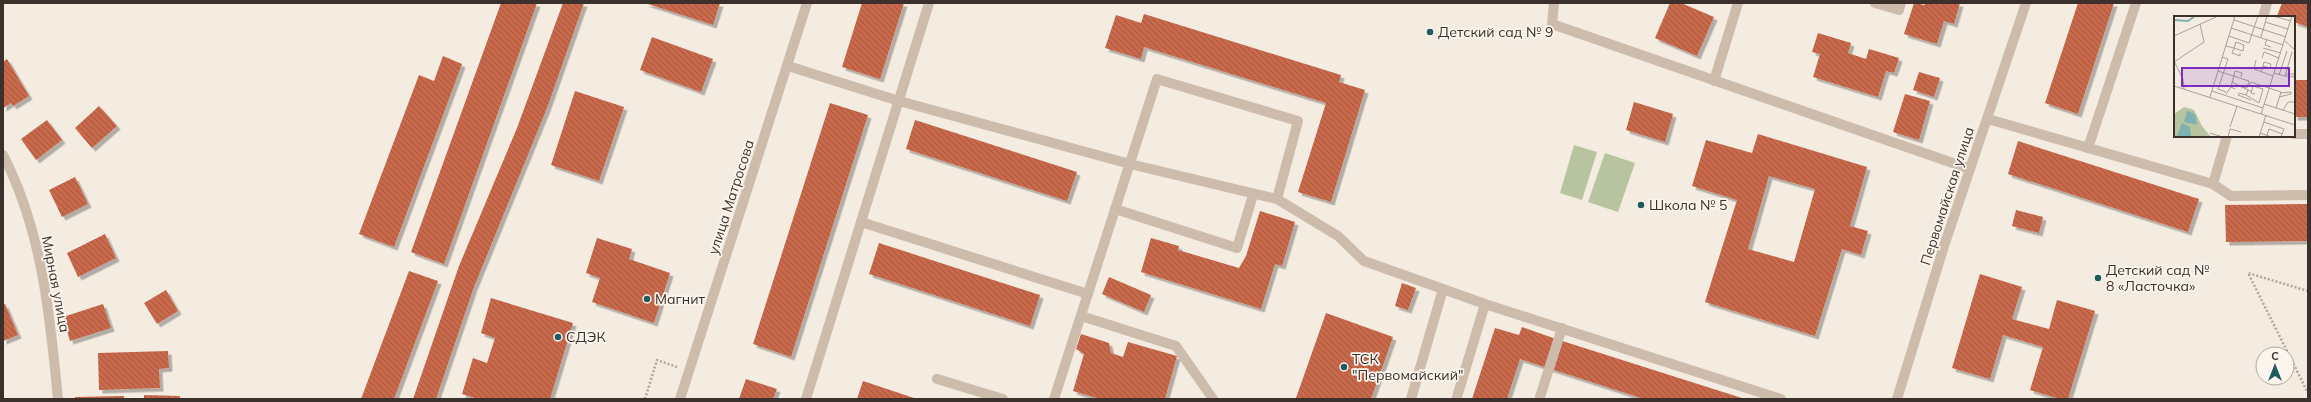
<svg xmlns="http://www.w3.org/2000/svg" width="2311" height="402" viewBox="0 0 2311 402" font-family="Mulish,sans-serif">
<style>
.grass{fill:#b8c4a0}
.building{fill:url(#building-back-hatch);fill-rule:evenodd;filter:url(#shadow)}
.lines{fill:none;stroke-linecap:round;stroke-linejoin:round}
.path{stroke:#b9a596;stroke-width:2.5;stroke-dasharray:2 2;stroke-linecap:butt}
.service{stroke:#cdbbac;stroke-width:10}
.minor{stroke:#cdbbac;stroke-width:10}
.tertiary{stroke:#cdbbac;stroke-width:10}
.poi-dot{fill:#1f5a5e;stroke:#fbf5ee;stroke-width:1.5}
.labels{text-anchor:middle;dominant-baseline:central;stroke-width:3.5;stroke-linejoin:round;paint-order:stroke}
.poi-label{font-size:14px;fill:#3b302b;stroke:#fbf5ee;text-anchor:start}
.street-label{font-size:14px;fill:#3b302b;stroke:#fbf5ee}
.inset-river{fill:none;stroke:#7fb0b2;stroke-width:2}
.inset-road{fill:none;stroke:#aaa098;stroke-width:1}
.view{fill:#7b2cbf;fill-opacity:0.15;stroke:#7b2cbf;stroke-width:2}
.inset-edge{fill:none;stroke:#3b302b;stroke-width:2}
</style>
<defs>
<pattern id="building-back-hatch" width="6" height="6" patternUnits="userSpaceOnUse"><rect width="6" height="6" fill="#c8694b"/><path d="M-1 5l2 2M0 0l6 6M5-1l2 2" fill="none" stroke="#a4573f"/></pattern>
<filter id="shadow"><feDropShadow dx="3.5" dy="3.5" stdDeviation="0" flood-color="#0004"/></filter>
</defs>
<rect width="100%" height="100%" fill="#f4ebe1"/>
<g class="grass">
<path d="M1574 145 1597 152 1582 200 1560 193Z"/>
<path d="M1605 153 1635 163 1618 212 1588 202Z"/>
</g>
<g class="building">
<path d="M501 3H537L444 264 411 252Z"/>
<path d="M563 3H584L547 108 474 287 436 399H413L459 266 517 128Z"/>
<path d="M645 3H720L713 25Z"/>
<path d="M862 3H904L880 79 842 67Z"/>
<path d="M1670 3H1681L1714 17 1697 56 1655 38Z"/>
<path d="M1914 3 1925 5V3H1960L1954 24 1944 21 1937 44 1904 34Z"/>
<path d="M2078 3H2114L2078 114 2045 103Z"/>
<path d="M2282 3H2308V27L2294 22V17L2277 16Z"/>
<path d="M1144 14 1341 75 1339 82 1365 90 1331 202 1298 192 1326 103 1144 47 1141 59 1105 48 1116 15 1141 23Z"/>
<path d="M1818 33 1851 43 1848 53 1866 59 1869 49 1899 58 1894 73 1886 71 1878 97 1813 77 1820 54 1812 52Z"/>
<path d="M652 37 713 59 701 92 640 70Z"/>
<path d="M443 56 462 64 394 247 359 234 419 75 434 81Z"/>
<path d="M7 59 29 96 13 106 11 103 3 108V62Z"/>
<path d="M1919 72 1940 78 1934 97 1913 90Z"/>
<rect x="2294" y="80" width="14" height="37"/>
<path d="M575 91 624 107 599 181 551 165Z"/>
<path d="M1905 94 1930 101 1919 140 1893 132Z"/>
<path d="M1634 102 1673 114 1665 142 1626 130Z"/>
<path d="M830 103 868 115 791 357 753 344Z"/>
<path d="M99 106 117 126 92 148 75 128Z"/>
<path d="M47 120 62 140 36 160 21 139Z"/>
<path d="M915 120 1077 172 1067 201 906 149Z"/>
<path d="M1758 134 1867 167 1850 226 1868 231 1861 255 1842 249 1815 336 1705 302 1737 200 1692 186 1706 140 1752 153ZM1769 176 1815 189 1794 262 1748 249Z"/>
<path d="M2018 141 2199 199 2188 232 2008 174Z"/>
<path d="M75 177 88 204 62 217 49 190Z"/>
<path d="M2308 204V241L2226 242 2225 205Z"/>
<path d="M2016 210 2043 217 2039 233 2012 226Z"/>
<path d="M1260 211 1295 222 1282 266 1275 264 1261 309 1141 272 1151 238 1179 246 1178 250 1239 268 1246 256Z"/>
<path d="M105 234 116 258 78 277 67 253Z"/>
<path d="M597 238 632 249 629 259 670 273 654 323 592 302 600 278 586 273Z"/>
<path d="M879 243 1040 295 1030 326 869 274Z"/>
<path d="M409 271 438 281 394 399H361Z"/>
<path d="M1980 274 2022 287 2012 319 2049 329 2057 300 2095 311 2068 399H2060L2030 390 2043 347 2003 335 1990 379 1952 368Z"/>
<path d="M1109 277 1151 295 1144 312 1102 294Z"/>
<path d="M1402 283 1416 288 1408 310 1395 306Z"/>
<path d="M166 290 178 311 157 324 144 303Z"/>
<path d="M491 298 573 323 550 399H478L462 394 473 358 487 363 495 338 481 333Z"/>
<path d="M5 304 18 335 3 341V305Z"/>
<path d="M103 304 111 328 70 341 63 317Z"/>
<path d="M1326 313 1393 337 1371 399 1296 398Z"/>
<path d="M1522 327 1556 339 1745 399H1644L1520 359 1507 399H1472L1495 328 1519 335Z"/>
<path d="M1081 334 1109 343 1111 353 1123 357 1128 342 1177 356 1165 399H1100L1073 391 1084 354 1076 349Z"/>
<path d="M168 351 169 368 159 369 160 388 99 390 98 353Z"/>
<path d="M746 379 777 389 773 399H739Z"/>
<path d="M863 381 917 399H857Z"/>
<path d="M144 395 180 396V399H144Z"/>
<path d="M124 396V399H75V397Z"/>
</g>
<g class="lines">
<g class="path">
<path d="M2308 291 2248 273 2308 393"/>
<path d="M645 399 657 360 677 367"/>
</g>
<g class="service">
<path d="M1554 3 1552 24 1970 169"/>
<path d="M1875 3 1899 10 1901 3"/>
<path d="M2263 17 2267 3"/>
<path d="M788 66 899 101 1130 164 1277 199 1338 236 1364 261 1443 289 1411 399"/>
<path d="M1714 81 1738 3"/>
<path d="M1988 119 2213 184 2227 136"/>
<path d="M2294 134H2308"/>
<path d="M2088 148 2136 3"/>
<path d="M2213 184 2231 196 2308 195"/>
<path d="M1115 209 1237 248 1253 195"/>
<path d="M861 222 1088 294"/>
<path d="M1443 289 1485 304"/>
<path d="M1081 316 1176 346 1213 399"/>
<path d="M937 379 1003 399"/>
<path d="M1457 397 1485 304 1781 399"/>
<path d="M1540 397 1562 328"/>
<path d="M806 399 929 3"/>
<path d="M1054 399 1157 79 1298 121 1277 199"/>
</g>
<path class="minor" d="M3 155C42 230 50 316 58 399"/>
<g class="tertiary">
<path d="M680 399 807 3"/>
<path d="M1897 399 1944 246 2026 3"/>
</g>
</g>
<g class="poi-dot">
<circle cx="1430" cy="32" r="4"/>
<circle cx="1641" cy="205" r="4"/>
<circle cx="2098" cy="278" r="4"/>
<circle cx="647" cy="299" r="4"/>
<circle cx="558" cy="337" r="4"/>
<circle cx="1344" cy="367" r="4"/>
</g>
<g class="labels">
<g class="poi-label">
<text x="1438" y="32">Детский сад № 9</text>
<text x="1649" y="205">Школа № 5</text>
<text x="2106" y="270">Детский сад №<tspan x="2106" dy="16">8 «Ласточка»</tspan></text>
<text x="655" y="299">Магнит</text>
<text x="566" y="337">СДЭК</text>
<text x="1352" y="359">ТСК<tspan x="1352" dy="16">"Первомайский"</tspan></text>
</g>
<g class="street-label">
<text transform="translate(1947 196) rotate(-72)">Первомайская улица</text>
<text transform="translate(731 197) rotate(-72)">улица Матросова</text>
<text transform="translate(56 284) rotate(79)">Мирная улица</text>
</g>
</g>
<g transform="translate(2174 16)">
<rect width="121" height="121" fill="#f4ebe1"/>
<path d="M10 91 20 94 28 110 37 121H0V98Z" fill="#b8c4a0"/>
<path d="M13 95 21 98 23 109 10 106ZM8 107 16 111 17 121 3 120Z" fill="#7fb0b2"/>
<path class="inset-river" d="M0 4 14 5 21 0"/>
<path class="inset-road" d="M99 0 117 5M60 4 112 21M91 6 114 13M57 12 109 29M0 20 42 1M55 20 75 27 84 0M87 21 93 0M93 23 91 29 97 31M111 25 121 34M52 30 60 32 69 35 70 29 62 26 60 32 58 37 66 40V37M89 32 107 37M48 41 54 43 44 73 52 76M88 42 90 36 105 42M82 44 80 53 99 60M0 45 9 63 10 73M0 46 30 26 26 8M44 55 75 65 73 72 67 71M87 55 89 50 90 46 97 48 96 52 89 50M100 57 111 60 118 36M105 59 113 35M111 60 120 61V58H111M58 66 78 76M51 69 57 71 52 78M0 70 121 109M75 70 77 66 107 76 102 92M61 73 57 71 61 55 68 57 67 61M38 75 89 92M64 79 77 84M64 79 65 77 72 79 74 74M72 79 85 87 89 73 79 70 77 77 81 78M36 81 61 0M105 81 117 78V76L106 77M90 88 121 98M109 94 114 86H121M87 98 118 0M90 106 110 113 107 121M56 111 63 90M36 117 49 121M86 117 98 121M93 119 95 113 108 118M54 121 56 113 67 116M85 121 92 99"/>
<path class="view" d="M8 52H115V70H8Z"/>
<rect width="121" height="121" class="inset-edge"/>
</g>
<rect width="2311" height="402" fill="none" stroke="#3b302b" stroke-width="8"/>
<g transform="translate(2275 366)"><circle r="19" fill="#fbf5ee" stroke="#aea6a0"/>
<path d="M0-3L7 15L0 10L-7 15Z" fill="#1f5a5e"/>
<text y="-6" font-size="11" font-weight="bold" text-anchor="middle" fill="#3b302b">С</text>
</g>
</svg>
